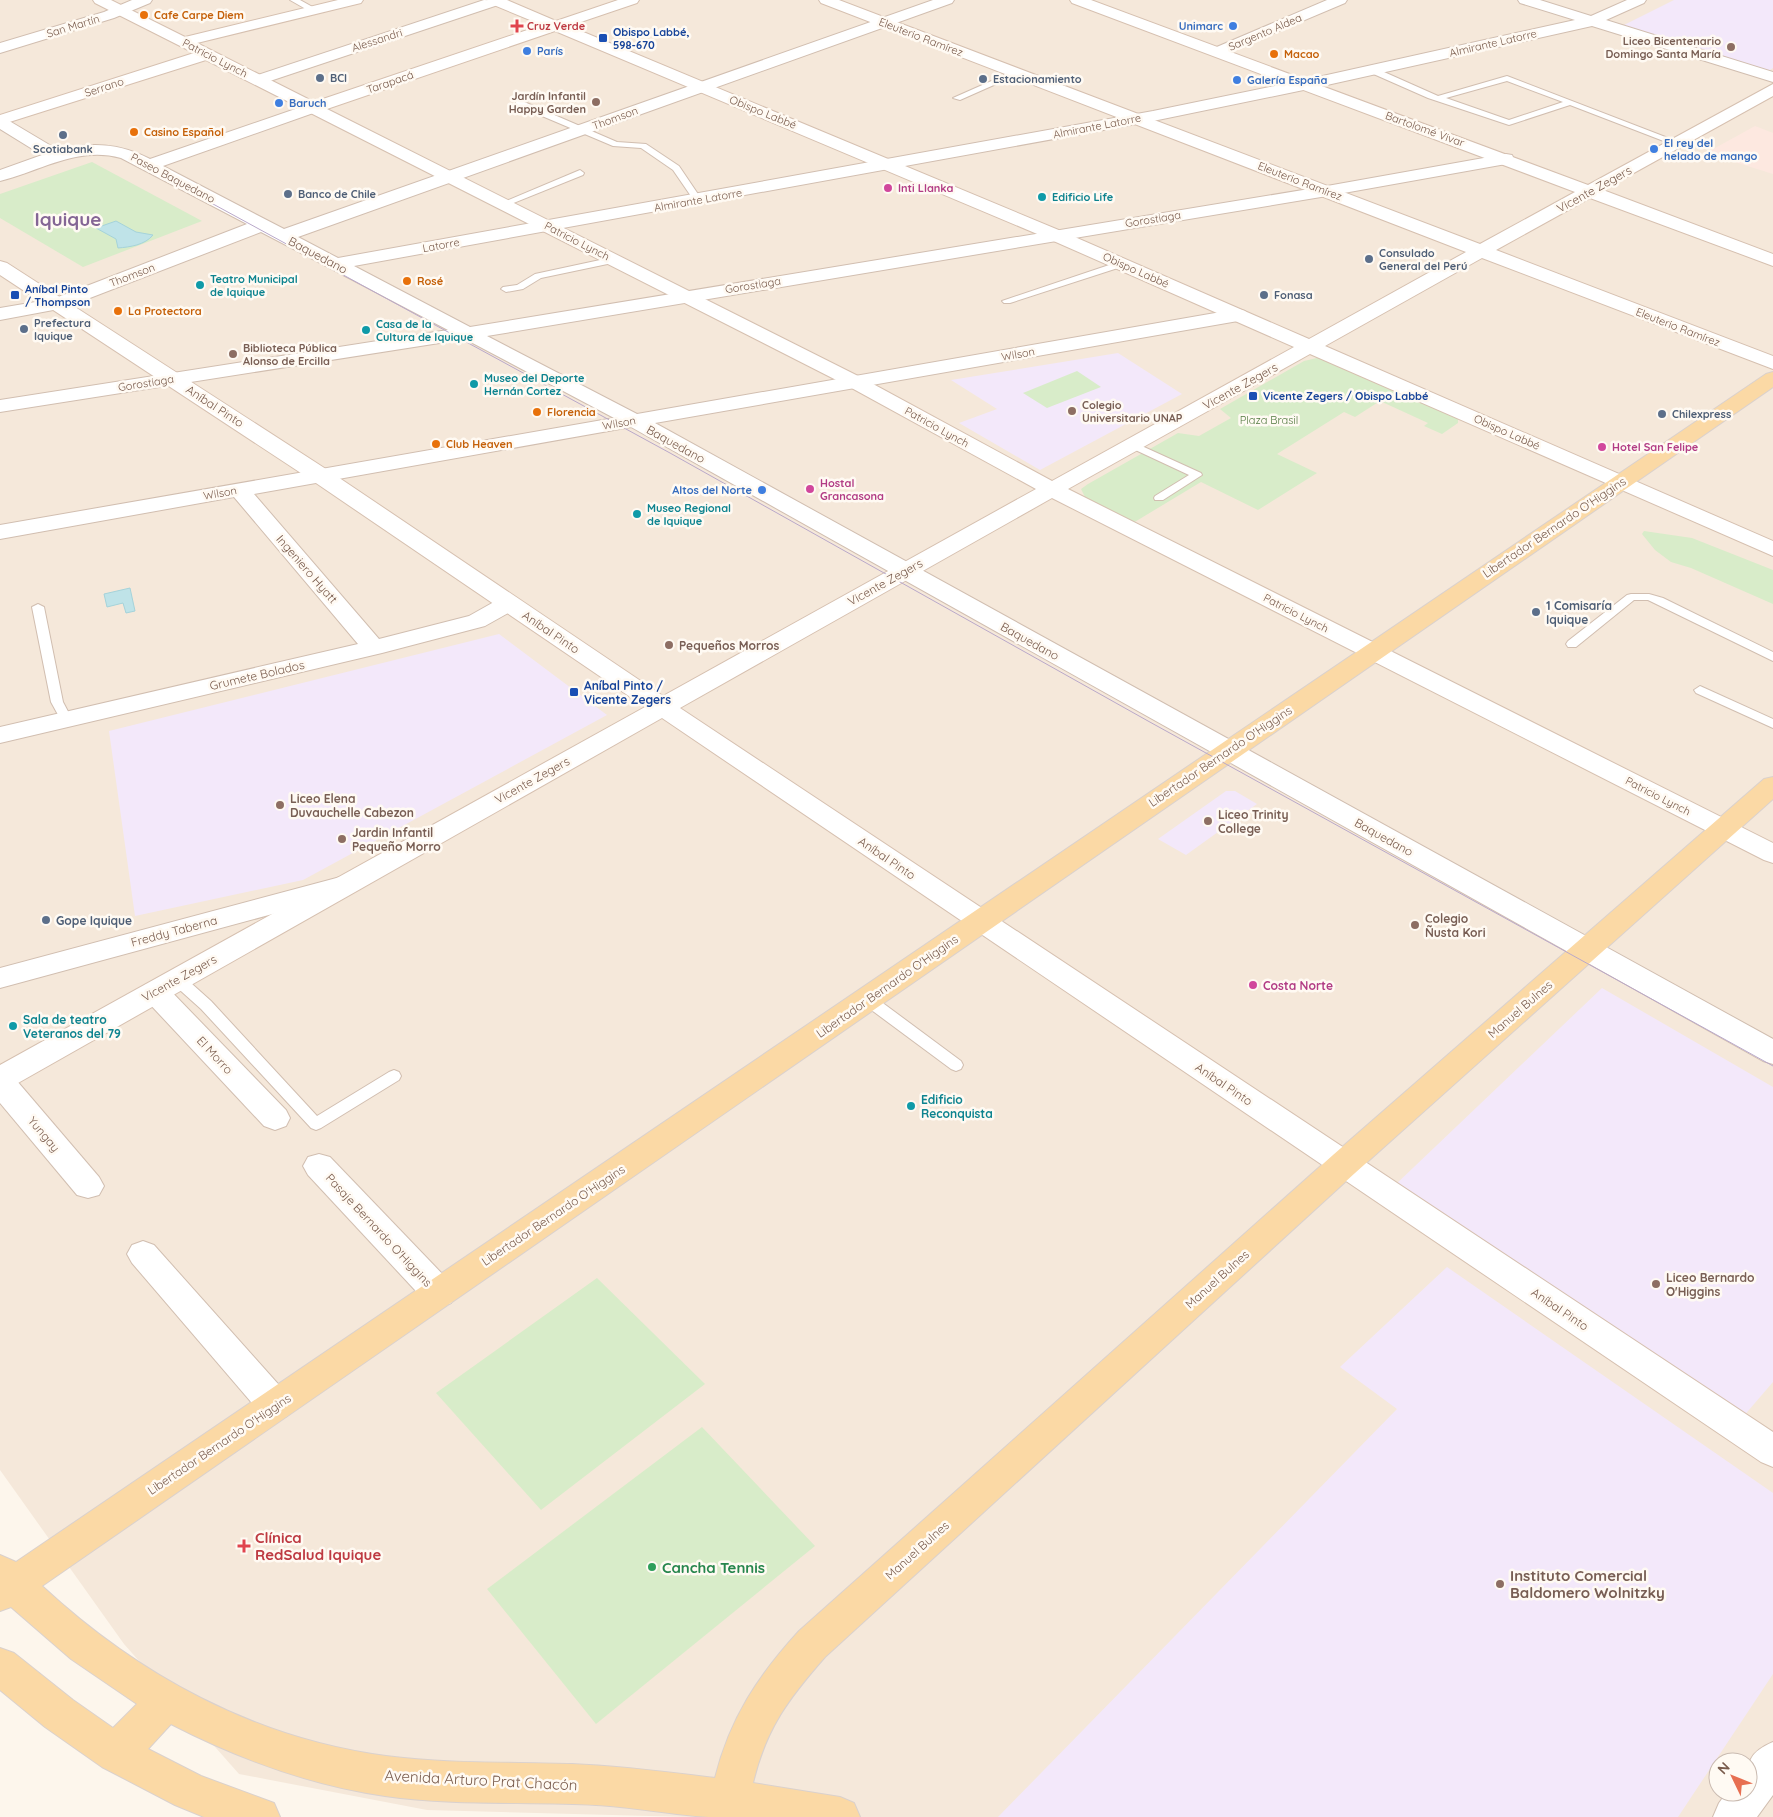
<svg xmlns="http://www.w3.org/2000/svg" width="1773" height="1817" viewBox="0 0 1773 1817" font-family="Quicksand,sans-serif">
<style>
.residential{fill:#f5e8da;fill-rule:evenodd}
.commercial{fill:#fde8e0}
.education{fill:#f3e8fa}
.green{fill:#d8ecc9}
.water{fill:#bfe3e8;stroke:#a5d3da}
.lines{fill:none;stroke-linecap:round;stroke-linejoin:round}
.lane-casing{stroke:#d1beb0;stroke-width:2}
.street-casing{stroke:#d1beb0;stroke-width:2}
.secondary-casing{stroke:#d6c0b0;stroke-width:2}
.primary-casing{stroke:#dad1cd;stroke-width:2}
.lane{fill:#fff;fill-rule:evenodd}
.street{fill:#fff;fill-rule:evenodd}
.secondary{fill:#fff;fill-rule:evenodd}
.primary{fill:#fbd9a5;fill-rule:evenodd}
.tram{stroke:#b9a8c9;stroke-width:1}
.food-dot{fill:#e8710a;stroke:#fffaf3;stroke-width:2}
.health-dot{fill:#e0444e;stroke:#fffaf3;stroke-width:2}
.shop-dot{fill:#3f7fe0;stroke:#fffaf3;stroke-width:2}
.transit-dot{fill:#1a4fb4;stroke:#fffaf3;stroke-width:2}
.education-dot{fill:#8d6e63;stroke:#fffaf3;stroke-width:2}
.service-dot{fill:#5c6f8a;stroke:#fffaf3;stroke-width:2}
.hotel-dot{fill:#d1479c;stroke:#fffaf3;stroke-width:2}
.culture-dot{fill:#0f9aa8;stroke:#fffaf3;stroke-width:2}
.leisure-dot{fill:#2e9e5b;stroke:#fffaf3;stroke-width:2}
.labels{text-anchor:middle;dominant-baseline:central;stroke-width:5;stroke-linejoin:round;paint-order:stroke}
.far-food-label{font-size:11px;font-weight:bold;fill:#c56008;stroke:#fffaf3;text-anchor:start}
.far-street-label{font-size:11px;fill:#7a5c4d;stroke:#fffaf3}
.far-health-label{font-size:11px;font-weight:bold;fill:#be3a42;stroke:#fffaf3;text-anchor:start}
.far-shop-label{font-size:11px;font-weight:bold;fill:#366cbe;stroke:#fffaf3;text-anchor:start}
.far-transit-label{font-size:11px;font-weight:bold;fill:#164399;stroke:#fffaf3;text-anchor:start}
.far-education-label{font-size:11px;font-weight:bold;fill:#785e54;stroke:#fffaf3;text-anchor:end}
.far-service-label{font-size:11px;font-weight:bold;fill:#4e5e75;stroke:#fffaf3;text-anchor:start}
.far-hotel-label{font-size:11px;font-weight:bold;fill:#b23c85;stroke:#fffaf3;text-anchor:start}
.far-culture-label{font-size:11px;font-weight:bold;fill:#0d838f;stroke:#fffaf3;text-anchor:start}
.far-park-label{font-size:11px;fill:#537a41;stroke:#fffaf3}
.street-label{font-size:12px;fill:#7a5c4d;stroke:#fffaf3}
.service-label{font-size:12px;font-weight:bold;fill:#4e5e75;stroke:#fffaf3;text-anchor:start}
.education-label{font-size:12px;font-weight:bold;fill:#785e54;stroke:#fffaf3;text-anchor:start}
.transit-label{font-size:12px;font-weight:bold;fill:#164399;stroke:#fffaf3;text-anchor:start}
.hotel-label{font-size:12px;font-weight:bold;fill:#b23c85;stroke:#fffaf3;text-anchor:start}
.culture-label{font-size:12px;font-weight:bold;fill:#0d838f;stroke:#fffaf3;text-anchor:start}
.near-health-label{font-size:15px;font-weight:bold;fill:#be3a42;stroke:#fffaf3;text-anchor:start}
.near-leisure-label{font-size:15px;font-weight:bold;fill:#27864d;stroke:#fffaf3;text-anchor:start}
.near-education-label{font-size:15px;font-weight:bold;fill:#785e54;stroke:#fffaf3;text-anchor:start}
.near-street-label{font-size:15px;fill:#7a5c4d;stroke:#fffaf3}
.far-town-label{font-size:19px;font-weight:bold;fill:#846695;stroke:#fffaf3}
</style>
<rect width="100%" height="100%" fill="#fdf6ec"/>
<path class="residential" d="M0 0H1773V1817H688L427 1810 239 1774 124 1644 0 1470ZM1718 1762H1748V1792H1718Z"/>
<path class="commercial" d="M1755 126 1773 133V174L1706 153Z"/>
<g class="education">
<path d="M1674 0H1773V68L1767 72 1622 26Z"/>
<path d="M1118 353 1182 394 1040 470 959 423 997 409 951 380Z"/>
<path d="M499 634 607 715 303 880 135 916 109 731Z"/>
<path d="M1226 791H1235L1257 804 1186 855 1158 839Z"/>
<path d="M1602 988 1773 1087V1382L1742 1418 1393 1187Z"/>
<path d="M1447 1267 1773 1493V1674L1678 1817H998L1397 1409 1340 1367Z"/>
</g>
<g class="green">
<path d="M92 162 202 221 83 267 0 218V194Z"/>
<path d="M1321 357 1458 414V423L1442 434 1424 426 1428 423 1380 401 1355 417 1344 412 1277 454 1317 473 1258 510 1201 482 1133 523 1085 497 1081 489 1088 484 1178 433 1199 436 1231 418 1220 409 1304 361Z"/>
<path d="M1077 371 1101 387 1047 408 1023 393Z"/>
<path d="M1644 531 1692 538 1773 570V604L1691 568 1671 562 1655 550 1642 534Z"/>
<path d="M597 1278 705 1384 541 1510 436 1393Z"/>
<path d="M702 1427 815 1546 596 1724 487 1589Z"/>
</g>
<g class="water">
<path d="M116 221 136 232 153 235C145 245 130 247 118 248L116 239 96 228Z"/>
<path d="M130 588 135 611 126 613 123 603 107 607 104 594Z"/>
</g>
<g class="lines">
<g class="lane-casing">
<g id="lane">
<path d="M290 0H300L318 10 311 12Z"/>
<path d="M1369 68H1375L1438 96 1507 76 1681 143 1674 145 1570 105 1509 125 1428 98 1369 72ZM1507 81 1563 102 1509 120 1446 98Z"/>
<path d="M1014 71 1021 73 960 100 953 98Z"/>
<path d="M516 101H522L617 142 646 144 679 166 702 200 695 202 673 170 641 148 613 146 516 105Z"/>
<path d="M580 170 584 173 583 175 506 206 499 204Z"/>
<path d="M614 257 619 260 617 262 541 278 523 289 506 292 501 289 503 287 517 285 535 274Z"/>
<path d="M1121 261 1124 262V266L1010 303H1004L1002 301Z"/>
<path d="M1133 442 1201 473 1202 475 1163 500H1155L1154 498 1155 496 1189 475 1129 447 1128 445Z"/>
<path d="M1631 594H1649L1663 598 1773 652V661L1648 600H1634L1576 647H1568L1566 644 1568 641 1627 595Z"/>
<path d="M38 604 44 607 63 702 72 719 66 723 62 722 51 702 32 607Z"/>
<path d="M1700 686 1773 719V728L1696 693 1694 690Z"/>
<path d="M177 974 182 975 211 1001 317 1116 389 1072 394 1070 399 1072 401 1076 399 1080 321 1128 316 1130 311 1128 201 1009 172 983 170 979 172 975Z"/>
<path d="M867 994 872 995 961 1061 963 1065 961 1069 956 1071 951 1069 862 1003 860 999 862 995Z"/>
</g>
</g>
<g class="street-casing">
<g id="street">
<path d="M132 0H152L150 3 114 18 0 53V43L104 12Z"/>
<path d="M484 0 503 1 501 4 264 83H252L250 80 252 77Z"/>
<path d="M933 0H954L952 3 298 237 338 258 1153 111 1318 77 1575 20 1520 3 1518 0H1540L1591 16 1627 0H1646L1644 3 1606 20 1773 72V82L1592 26 1318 87 1153 121 354 266 470 327 1327 186 1506 154 1512 155 1514 159 1512 163 1506 164 1327 196 487 336 637 414 1238 309 1245 311 1248 315 1245 319 1238 321 655 423 1773 1039V1064L1763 1061 631 427 254 494 379 639 469 616 501 598 509 596 517 598 521 603 517 608 485 626 382 653 0 743V727L358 644 234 497 0 539V525L614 418 465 339 0 412V400L448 330 261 232 64 308 0 320V308L53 299 247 224 121 158C77 146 41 171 0 181V170L42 155 0 129V117L6 119 58 150C91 142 119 143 150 159L307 105H319L321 108 319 111 163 166 284 229Z"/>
<path d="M1327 0H1347L1345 3 1222 55H1212L1209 52 1212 49Z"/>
<path d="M344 876 354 878 358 885 354 892 0 988V968Z"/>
<path d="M155 982 165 985 286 1110 290 1118 286 1126 275 1130 264 1126 145 999 141 992 145 985Z"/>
<path d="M0 1071 11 1074 99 1177 104 1186 99 1195 88 1198 77 1195 0 1103Z"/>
<path d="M319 1154 330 1157 451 1283 455 1293 451 1303 439 1307 427 1303 308 1175 303 1166 308 1157Z"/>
<path d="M143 1241 154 1245 287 1394 292 1405 287 1416 275 1420 263 1416 132 1263 127 1254 132 1245Z"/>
<path d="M1773 1742V1795L1757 1817H1713L1719 1803 1727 1792H1748C1748 1765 1745 1754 1773 1742Z"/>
</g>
</g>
<g class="secondary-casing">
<path id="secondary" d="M93 0H111L185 37 338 0H363L361 3 197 43 314 102 542 25 489 3 487 0H507L556 21 618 0H639L637 3 569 26 1061 231 1309 339 1466 252 821 3 819 0H839L1480 244 1575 192 1072 3 1070 0H1091L1588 185 1773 84V96L1603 190 1773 254V266L1590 198 1496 250 1773 356V369L1482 258 1325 346 1773 541V556L1310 354 1068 489 1773 843V863L1764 860 1052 498 680 708 1773 1432V1467L1761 1462 662 718 11 1087 0 1090V1065L645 707 313 481 0 275V261L7 263 329 471 663 696 1036 489 848 386 206 60 0 125V115L194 53 95 3ZM555 31 1049 239 1294 347 1052 481 862 378 327 109Z"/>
</g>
<g class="primary-casing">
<path id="primary" d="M1773 372V387L42 1586C138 1675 255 1739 386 1756 448 1764 510 1762 572 1764 620 1766 667 1772 715 1778 730 1718 758 1676 799 1631L1333 1155 1764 779 1773 777V799L1355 1173 825 1657C789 1698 766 1728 753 1783L840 1797 854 1803 860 1817C810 1817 759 1817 709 1817 672 1815 634 1807 596 1805 526 1801 455 1806 385 1796 309 1785 239 1759 171 1724L148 1749 201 1776 274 1803 280 1817H204L175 1805 102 1767 45 1727 0 1690V1648L14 1653 73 1700 113 1728 137 1704 71 1659 11 1607 0 1611V1555L16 1562 1766 374Z"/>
</g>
<use href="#lane" class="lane"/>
<use href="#street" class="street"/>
<use href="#secondary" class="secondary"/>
<use href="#primary" class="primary"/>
<path class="tram" d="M156 166 169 180 670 453 1148 721 1773 1066"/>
</g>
<g class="food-dot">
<circle cx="144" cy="15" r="5"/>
<circle cx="1274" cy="54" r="5"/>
<circle cx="134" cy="132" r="5"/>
<circle cx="407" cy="281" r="5"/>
<circle cx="118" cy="311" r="5"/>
<circle cx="537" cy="412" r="5"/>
<circle cx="436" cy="444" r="5"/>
</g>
<g class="health-dot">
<path d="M514.5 18.5h5v5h5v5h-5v5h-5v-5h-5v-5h5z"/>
<path d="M241.5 1538.5h5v5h5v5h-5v5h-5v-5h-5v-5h5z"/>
</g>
<g class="shop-dot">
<circle cx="1233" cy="26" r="5"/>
<circle cx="527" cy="51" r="5"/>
<circle cx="1237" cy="80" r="5"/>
<circle cx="279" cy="103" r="5"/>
<circle cx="1654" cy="149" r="5"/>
<circle cx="762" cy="490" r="5"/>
</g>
<g class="transit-dot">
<rect x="598" y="33" width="10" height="10" rx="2.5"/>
<rect x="10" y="290" width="10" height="10" rx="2.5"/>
<rect x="1248" y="391" width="10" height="10" rx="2.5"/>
<rect x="569" y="687" width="10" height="10" rx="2.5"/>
</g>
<g class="education-dot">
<circle cx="1731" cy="47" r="5"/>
<circle cx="596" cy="102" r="5"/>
<circle cx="233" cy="354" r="5"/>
<circle cx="1072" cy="411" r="5"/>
<circle cx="669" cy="645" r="5"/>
<circle cx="280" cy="805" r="5"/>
<circle cx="1208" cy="821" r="5"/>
<circle cx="342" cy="839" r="5"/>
<circle cx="1415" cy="925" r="5"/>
<circle cx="1656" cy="1284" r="5"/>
<circle cx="1500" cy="1584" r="5"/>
</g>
<g class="service-dot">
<circle cx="320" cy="78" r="5"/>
<circle cx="983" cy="79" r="5"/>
<circle cx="63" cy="135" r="5"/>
<circle cx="288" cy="194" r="5"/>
<circle cx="1369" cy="259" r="5"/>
<circle cx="1264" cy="295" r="5"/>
<circle cx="24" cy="329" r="5"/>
<circle cx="1662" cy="414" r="5"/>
<circle cx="1536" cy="612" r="5"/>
<circle cx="46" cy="920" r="5"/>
</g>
<g class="hotel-dot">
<circle cx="888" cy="188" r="5"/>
<circle cx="1602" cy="447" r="5"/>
<circle cx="810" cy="489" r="5"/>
<circle cx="1253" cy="985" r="5"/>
</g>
<g class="culture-dot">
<circle cx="1042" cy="197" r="5"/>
<circle cx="200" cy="285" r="5"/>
<circle cx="366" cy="330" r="5"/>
<circle cx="474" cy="384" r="5"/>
<circle cx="637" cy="514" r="5"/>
<circle cx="13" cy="1026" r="5"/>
<circle cx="911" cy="1106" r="5"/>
</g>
<circle class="leisure-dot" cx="652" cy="1567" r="5"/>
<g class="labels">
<g class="far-food-label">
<text x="154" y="15">Cafe Carpe Diem</text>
<text x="1284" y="54">Macao</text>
<text x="144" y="132">Casino Español</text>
<text x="417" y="281">Rosé</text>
<text x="128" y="311">La Protectora</text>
<text x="547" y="412">Florencia</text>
<text x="446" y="444">Club Heaven</text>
</g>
<g class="far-street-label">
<text transform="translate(73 26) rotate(-17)">San Martín</text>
<text transform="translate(1265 32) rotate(-23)">Sargento Aldea</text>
<text transform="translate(921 37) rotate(21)">Eleuterio Ramírez</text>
<text transform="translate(377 40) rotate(-18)">Alessandri</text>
<text transform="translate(1493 43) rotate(-13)">Almirante Latorre</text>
<text transform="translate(215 58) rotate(27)">Patricio Lynch</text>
<text transform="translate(390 82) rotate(-19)">Tarapacá</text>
<text transform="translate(104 87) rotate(-18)">Serrano</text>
<text transform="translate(763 112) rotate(22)">Obispo Labbé</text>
<text transform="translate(615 118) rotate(-20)">Thomson</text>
<text transform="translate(1097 126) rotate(-11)">Almirante Latorre</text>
<text transform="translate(1425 129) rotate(20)">Bartolomé Vivar</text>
<text transform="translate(173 178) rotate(28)">Paseo Baquedano</text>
<text transform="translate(1300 181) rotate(21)">Eleuterio Ramírez</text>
<text transform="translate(698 200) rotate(-10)">Almirante Latorre</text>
<text transform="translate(1153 219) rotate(-9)">Gorostiaga</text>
<text transform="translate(577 241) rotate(27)">Patricio Lynch</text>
<text transform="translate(441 245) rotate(-10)">Latorre</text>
<text transform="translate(1136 270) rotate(24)">Obispo Labbé</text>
<text transform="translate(132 275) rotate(-21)">Thomson</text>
<text transform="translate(753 285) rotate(-9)">Gorostiaga</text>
<text transform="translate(1678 327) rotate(21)">Eleuterio Ramírez</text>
<text transform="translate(1018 354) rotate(-10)">Wilson</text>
<text transform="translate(146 383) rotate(-9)">Gorostiaga</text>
<text transform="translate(619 423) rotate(-10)">Wilson</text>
<text transform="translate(937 427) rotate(29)">Patricio Lynch</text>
<text transform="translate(1507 432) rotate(24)">Obispo Labbé</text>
<text transform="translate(220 493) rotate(-10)">Wilson</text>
<text transform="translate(1296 613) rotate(27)">Patricio Lynch</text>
<text transform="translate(1658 796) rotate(27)">Patricio Lynch</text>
</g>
<g class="far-health-label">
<text x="527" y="26">Cruz Verde</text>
</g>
<g class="far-shop-label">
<text x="1223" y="26" text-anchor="end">Unimarc</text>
<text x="537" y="51">París</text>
<text x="1247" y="80">Galería España</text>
<text x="289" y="103">Baruch</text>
<text x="1664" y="143">El rey del<tspan x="1664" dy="13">helado de mango</tspan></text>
<text x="752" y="490" text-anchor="end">Altos del Norte</text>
</g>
<g class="far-transit-label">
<text x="613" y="32">Obispo Labbé,<tspan x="613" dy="13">598-670</tspan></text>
<text x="25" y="289">Aníbal Pinto<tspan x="25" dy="13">/ Thompson</tspan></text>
<text x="1263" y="396">Vicente Zegers / Obispo Labbé</text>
</g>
<g class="far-education-label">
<text x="1721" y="41">Liceo Bicentenario<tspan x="1721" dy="13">Domingo Santa María</tspan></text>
<text x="586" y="96">Jardín Infantil<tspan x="586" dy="13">Happy Garden</tspan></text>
<text x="243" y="348" text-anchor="start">Biblioteca Pública<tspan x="243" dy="13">Alonso de Ercilla</tspan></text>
<text x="1082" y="405" text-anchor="start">Colegio<tspan x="1082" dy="13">Universitario UNAP</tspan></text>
</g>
<g class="far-service-label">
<text x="330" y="78">BCI</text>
<text x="993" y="79">Estacionamiento</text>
<text x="63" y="149" text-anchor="middle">Scotiabank</text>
<text x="298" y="194">Banco de Chile</text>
<text x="1379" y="253">Consulado<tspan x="1379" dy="13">General del Perú</tspan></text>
<text x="1274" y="295">Fonasa</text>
<text x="34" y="323">Prefectura<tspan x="34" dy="13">Iquique</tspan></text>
<text x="1672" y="414">Chilexpress</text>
</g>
<g class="far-hotel-label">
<text x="898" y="188">Inti Llanka</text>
<text x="1612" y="447">Hotel San Felipe</text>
<text x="820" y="483">Hostal<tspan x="820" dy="13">Grancasona</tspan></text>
</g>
<g class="far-culture-label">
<text x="1052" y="197">Edificio Life</text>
<text x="210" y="279">Teatro Municipal<tspan x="210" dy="13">de Iquique</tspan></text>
<text x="376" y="324">Casa de la<tspan x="376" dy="13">Cultura de Iquique</tspan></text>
<text x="484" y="378">Museo del Deporte<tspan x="484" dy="13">Hernán Cortez</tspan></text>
<text x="647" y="508">Museo Regional<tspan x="647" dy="13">de Iquique</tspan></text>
</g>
<g class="far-park-label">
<text x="1269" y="420">Plaza Brasil</text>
</g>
<g class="street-label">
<text transform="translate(1594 189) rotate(-29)">Vicente Zegers</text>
<text transform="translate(318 255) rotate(28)">Baquedano</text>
<text transform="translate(1240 386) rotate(-29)">Vicente Zegers</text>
<text transform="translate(215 406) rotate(33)">Aníbal Pinto</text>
<text transform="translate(676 444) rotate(29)">Baquedano</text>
<text transform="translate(1554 527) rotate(-34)">Libertador Bernardo O'Higgins</text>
<text transform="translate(307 569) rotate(49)">Ingeniero Hyatt</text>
<text transform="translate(885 582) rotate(-29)">Vicente Zegers</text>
<text transform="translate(551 632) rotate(34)">Aníbal Pinto</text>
<text transform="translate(1030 641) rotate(29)">Baquedano</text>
<text transform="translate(257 675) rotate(-13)">Grumete Bolados</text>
<text transform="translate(1220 756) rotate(-34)">Libertador Bernardo O'Higgins</text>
<text transform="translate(532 780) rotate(-29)">Vicente Zegers</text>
<text transform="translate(1384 837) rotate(29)">Baquedano</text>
<text transform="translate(887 858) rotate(34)">Aníbal Pinto</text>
<text transform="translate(174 931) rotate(-15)">Freddy Taberna</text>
<text transform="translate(179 978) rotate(-29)">Vicente Zegers</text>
<text transform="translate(887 986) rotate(-35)">Libertador Bernardo O'Higgins</text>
<text transform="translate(1520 1009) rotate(-41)">Manuel Bulnes</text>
<text transform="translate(215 1055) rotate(47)">El Morro</text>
<text transform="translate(1224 1084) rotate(34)">Aníbal Pinto</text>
<text transform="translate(44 1134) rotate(50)">Yungay</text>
<text transform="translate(553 1215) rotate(-34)">Libertador Bernardo O'Higgins</text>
<text transform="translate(379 1230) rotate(47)">Pasaje Bernardo O'Higgins</text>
<text transform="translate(1217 1279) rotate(-42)">Manuel Bulnes</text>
<text transform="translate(1560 1309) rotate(34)">Aníbal Pinto</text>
<text transform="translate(219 1444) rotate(-34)">Libertador Bernardo O'Higgins</text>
<text transform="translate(917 1550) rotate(-42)">Manuel Bulnes</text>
</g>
<g class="service-label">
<text x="1546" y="605">1 Comisaría<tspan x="1546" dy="14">Iquique</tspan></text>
<text x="56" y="920">Gope Iquique</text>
</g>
<g class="education-label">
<text x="679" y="645">Pequeños Morros</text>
<text x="290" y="798">Liceo Elena<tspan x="290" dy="14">Duvauchelle Cabezon</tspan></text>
<text x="1218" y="814">Liceo Trinity<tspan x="1218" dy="14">College</tspan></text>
<text x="352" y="832">Jardin Infantil<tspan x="352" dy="14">Pequeño Morro</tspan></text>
<text x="1425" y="918">Colegio<tspan x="1425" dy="14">Ñusta Kori</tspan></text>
<text x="1666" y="1277">Liceo Bernardo<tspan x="1666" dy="14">O'Higgins</tspan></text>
</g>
<g class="transit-label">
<text x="584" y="685">Aníbal Pinto /<tspan x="584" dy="14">Vicente Zegers</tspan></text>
</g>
<g class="hotel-label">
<text x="1263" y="985">Costa Norte</text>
</g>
<g class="culture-label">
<text x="23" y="1019">Sala de teatro<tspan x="23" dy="14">Veteranos del 79</tspan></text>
<text x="921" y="1099">Edificio<tspan x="921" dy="14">Reconquista</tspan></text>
</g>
<g class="near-health-label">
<text x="255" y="1537">Clínica<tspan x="255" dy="17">RedSalud Iquique</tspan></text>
</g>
<g class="near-leisure-label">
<text x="662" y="1567">Cancha Tennis</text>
</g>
<g class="near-education-label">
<text x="1510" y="1575">Instituto Comercial<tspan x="1510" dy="17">Baldomero Wolnitzky</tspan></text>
</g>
<g class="near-street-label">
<text transform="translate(481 1780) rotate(3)">Avenida Arturo Prat Chacón</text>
</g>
<g class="far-town-label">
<text x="68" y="219">Iquique</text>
</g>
</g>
<g transform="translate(1733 1777) rotate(313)"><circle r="24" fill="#fffaf3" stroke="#cabbb1"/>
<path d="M0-4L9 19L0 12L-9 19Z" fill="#e76f51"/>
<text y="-8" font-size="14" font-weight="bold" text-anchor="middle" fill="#7a5c4d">N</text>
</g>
</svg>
